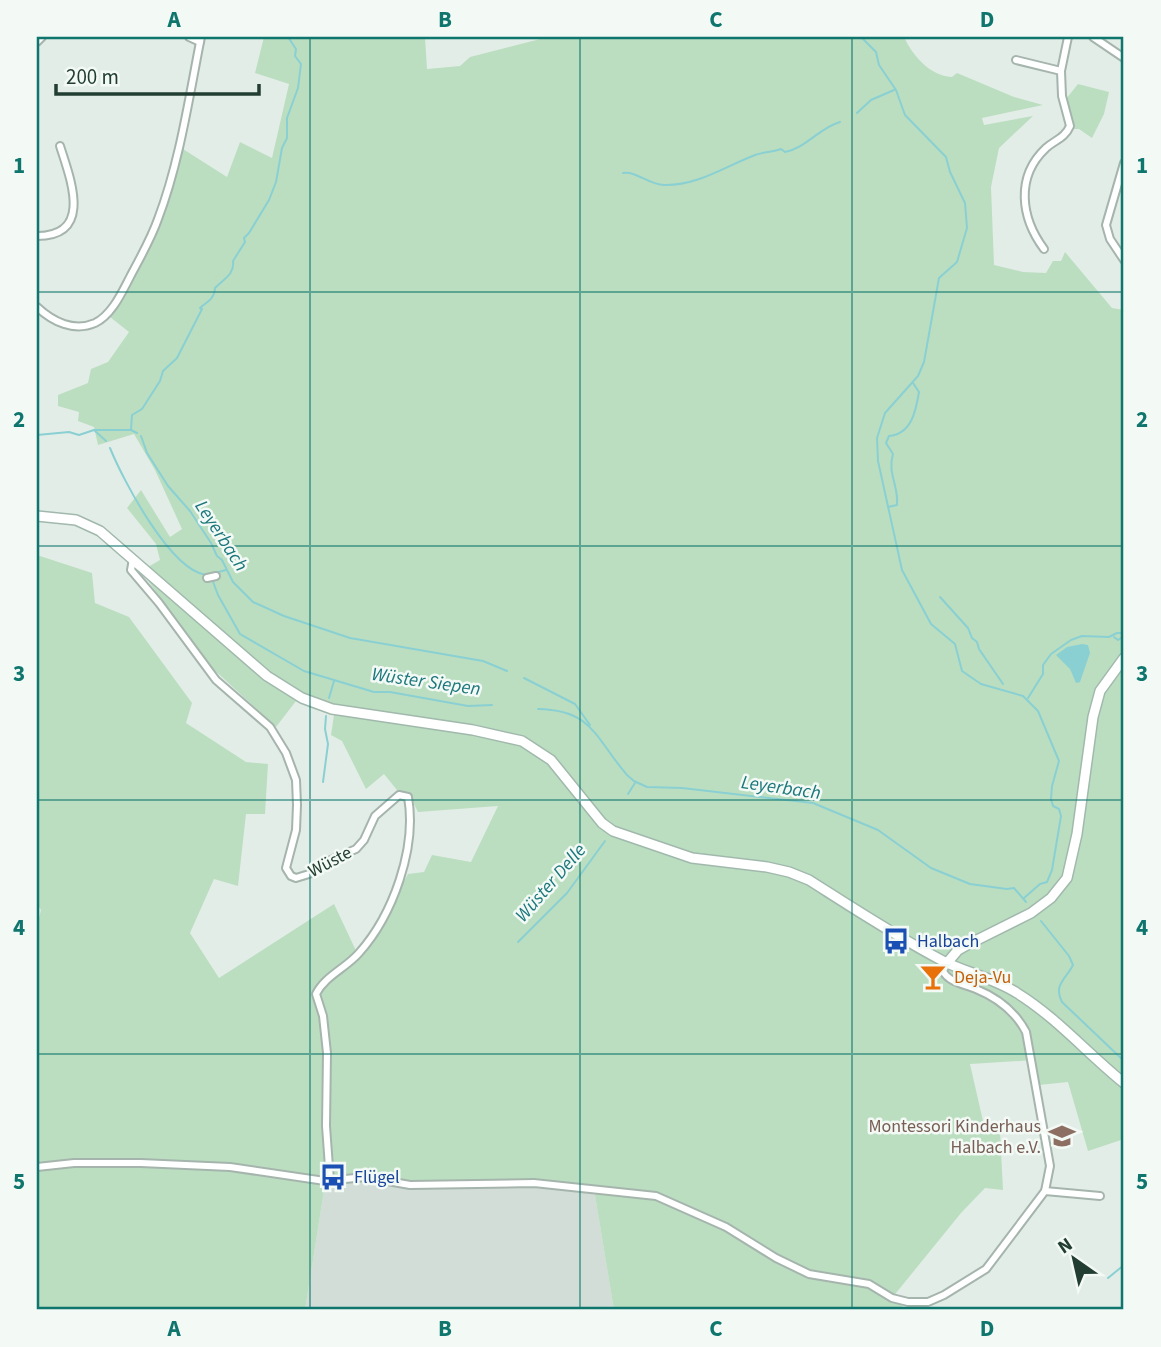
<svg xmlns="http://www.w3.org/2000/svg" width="1161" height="1347" viewBox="0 0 1161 1347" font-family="'Source Sans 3',sans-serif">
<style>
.built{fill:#d1ddd6}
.green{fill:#bbdec0}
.water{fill:#8ad0d3}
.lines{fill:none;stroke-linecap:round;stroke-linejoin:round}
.stream{stroke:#8ad0d3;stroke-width:2}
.street-casing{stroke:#a5b5ad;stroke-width:10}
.secondary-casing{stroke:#a1b9ad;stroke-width:12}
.street{stroke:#fff;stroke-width:6}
.secondary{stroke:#fff;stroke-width:9}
.grid{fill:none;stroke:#0f766e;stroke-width:2;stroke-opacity:0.55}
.labels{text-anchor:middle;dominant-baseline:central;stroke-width:5;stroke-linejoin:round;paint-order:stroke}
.street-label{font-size:18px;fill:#223e33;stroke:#f3f9f5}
.transit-label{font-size:18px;fill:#164399;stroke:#f3f9f5;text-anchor:start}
.food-label{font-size:18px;fill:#c56008;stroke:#f3f9f5;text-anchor:start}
.education-label{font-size:18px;fill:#785e54;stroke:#f3f9f5;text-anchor:end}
.water-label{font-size:19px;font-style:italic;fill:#1b777c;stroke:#f3f9f5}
.neatline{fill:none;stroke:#0f766e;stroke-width:2.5}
.grid-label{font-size:23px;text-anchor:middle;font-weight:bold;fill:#0f766e}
</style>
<rect width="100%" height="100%" fill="#e3ede7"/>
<path class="built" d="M326 1178 423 1182 510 1180 594 1189 614 1310H305Z"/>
<g class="green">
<path d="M264 37H425L427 69 460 66 470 57 548 37H904C913 56 930 76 952 77L957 73 1014 97 1043 105 982 118 984 125 1033 116 999 148 991 187 994 265 1023 272 1046 273 1053 261H1061L1065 252 1112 308 1124 310V1139L1088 1151 1068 1082 1039 1085 1034 1060 970 1064 983 1121 1000 1131 1003 1190 985 1188 961 1213 892 1298 907 1310H614L594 1189 510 1180 423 1182 326 1178 305 1310H37V926L41 910 37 904V555L92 573 95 603 129 617 192 703 186 723 246 762 268 764 265 814H246L238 886 214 879 190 933 219 978 334 904 359 957 367 948 408 874 424 872 432 855 471 862 498 806 418 812 410 796 401 795 384 774 366 789 342 741 331 735 334 715 311 708 296 701 276 727 209 665 141 571 160 560 156 544 127 508 141 490 170 537 182 529 155 470 134 434 98 445 94 427 78 421 79 412 58 406V395L88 383 91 369 108 362 129 332 110 317C138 271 166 226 176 173L142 255 183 149 227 177 240 142 272 158 289 84 255 73Z"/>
<path d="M1078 84 1109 92 1104 114 1092 138 1079 129H1072V117L1066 99Z"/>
</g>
<path class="water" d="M1082 644 1088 645 1090 653 1080 682 1076 683 1070 669 1056 655 1067 647Z"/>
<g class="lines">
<g class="stream">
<path d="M861 37 876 52 879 65 896 90 905 115 946 157 950 172 965 203 967 228 957 262 939 278 924 362 918 376 885 413 877 438 878 461 902 570 931 624 955 644 962 671 981 684 1023 696 1038 711 1059 761 1052 786 1051 799 1053 806 1059 809 1061 816 1052 870 1047 882 1040 884 1024 898"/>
<path d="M857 113 871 100 894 90"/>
<path d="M623 173C637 171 649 185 664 185 697 186 724 167 755 155 763 152 773 152 781 149L785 152C806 148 819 128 840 122"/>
<path d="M95 430H131L137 433"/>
<path d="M131 430 132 415 142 409 160 381 163 371 177 358 202 309 200 308C207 302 215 298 215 288 222 280 235 275 233 261L245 242 244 238 249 233 269 200 276 182 282 148 287 138V118L298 88 301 64 295 56 296 49 288 37"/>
<path d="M37 435 69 432 79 435 94 430 106 441"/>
<path d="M141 436 147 453 168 486 190 511 211 543 217 556 222 560 233 582 253 602 284 616 350 638 483 661 507 671"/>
<path d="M110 448C123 480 170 570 206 575"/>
<path d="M888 507 897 505C899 486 887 473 893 454L886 443 889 436C912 434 916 410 919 392L913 383"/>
<path d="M215 573 226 570"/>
<path d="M212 579 218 595 240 634 304 671 374 692H390L468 706 492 705"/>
<path d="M940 597 968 628 972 638 977 642 979 649 1003 684"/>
<path d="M1114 637 1118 640 1124 636"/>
<path d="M524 678 575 704 590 725"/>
<path d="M329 698 334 681"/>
<path d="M1028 698 1043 674V665L1051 654 1071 640 1082 636 1109 637 1117 633H1124"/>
<path d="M538 709C593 710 595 738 627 775L634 781 647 787 682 788 813 803 878 830 931 868 970 884 1007 889 1014 888 1026 902"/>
<path d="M323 782 328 744 325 729 326 716"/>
<path d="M628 794 635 783"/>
<path d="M1041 921 1069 956 1073 965C1066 979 1053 985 1062 1002L1124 1061"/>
<path d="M518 942 567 893 605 841"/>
<path d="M1108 1278 1124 1265"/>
</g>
<g class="street-casing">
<g id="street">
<path d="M189 37 200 42"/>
<path d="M1093 37 1124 58"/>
<path d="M37 42 42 37"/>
<path d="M1016 60 1061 71"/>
<path d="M1124 163 1106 225 1110 239 1124 260"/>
<path d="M37 236C94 236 70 178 60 146"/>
<path d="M1044 249C1021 218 1015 177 1046 148 1055 140 1065 138 1070 126L1062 96 1061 71 1068 37"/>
<path d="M37 307C53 322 74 332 95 323 112 315 122 292 130 277 140 258 151 239 158 219 180 161 189 97 201 37"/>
<path d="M133 559 131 570 159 603 216 680 270 727 286 753 296 780 297 805 296 830 286 868 291 876 296 878 309 874 324 863 356 849 364 840 375 816 399 795 408 797C417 848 393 915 359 953 346 968 325 976 316 994L323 1016 327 1053 326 1126 330 1181"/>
<path d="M207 578 216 576"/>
<path d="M37 1167 74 1163H141L230 1167 325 1181 365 1177 410 1185 534 1183 656 1196 726 1227 776 1258 809 1274 869 1284 892 1298 908 1302H928L944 1295 986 1269 1045 1191 1050 1166 1026 1032C1015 1011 998 998 976 989 965 984 949 983 943 971L947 963"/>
<path d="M1045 1191 1100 1196"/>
</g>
</g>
<g class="secondary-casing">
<g id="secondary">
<path d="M37 516 76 520 100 531 267 676 302 698 332 709 473 730 522 741 551 760 602 823 613 831 692 858 767 867 789 872 809 880C853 908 897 937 943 961 967 973 994 978 1017 993 1056 1017 1088 1054 1124 1083"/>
<path d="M947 963 958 950 967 945 1031 913 1051 898 1067 878 1077 834 1093 717 1100 691 1124 658"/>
</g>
</g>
<use href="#street" class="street"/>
<use href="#secondary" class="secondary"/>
</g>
<path class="grid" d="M310 37V1310M580 37V1310M852 37V1310M37 292H1124M37 546H1124M37 800H1124M37 1054H1124"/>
<defs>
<g id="bus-bare" transform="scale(2.1)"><path d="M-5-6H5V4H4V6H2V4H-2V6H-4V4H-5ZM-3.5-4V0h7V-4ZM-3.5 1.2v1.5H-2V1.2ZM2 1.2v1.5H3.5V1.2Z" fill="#1a4fb4" stroke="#f3f9f5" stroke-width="2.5" paint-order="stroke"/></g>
<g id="bar-bare" transform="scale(2.1)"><path d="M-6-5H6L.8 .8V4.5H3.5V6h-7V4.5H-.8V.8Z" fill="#e8710a" stroke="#f3f9f5" stroke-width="2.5" paint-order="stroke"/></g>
<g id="school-bare" transform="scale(2.1)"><path d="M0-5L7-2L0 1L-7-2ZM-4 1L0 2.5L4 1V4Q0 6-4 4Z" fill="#8d6e63" stroke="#f3f9f5" stroke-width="2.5" paint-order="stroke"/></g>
</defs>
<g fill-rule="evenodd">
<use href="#bus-bare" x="896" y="941"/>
<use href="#bar-bare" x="933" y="977"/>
<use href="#school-bare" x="1062" y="1136"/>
<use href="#bus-bare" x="333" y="1177"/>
</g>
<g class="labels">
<g class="street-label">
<text transform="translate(330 862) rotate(-28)">Wüste</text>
</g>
<g class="transit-label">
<text x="917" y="941">Halbach</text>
<text x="354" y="1177">Flügel</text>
</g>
<g class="food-label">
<text x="954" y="977">Deja-Vu</text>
</g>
<g class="education-label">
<text x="1041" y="1126">Montessori Kinderhaus<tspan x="1041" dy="21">Halbach e.V.</tspan></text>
</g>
<g class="water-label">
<text transform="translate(221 536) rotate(57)">Leyerbach</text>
<text transform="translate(426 682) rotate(8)">Wüster Siepen</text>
<text transform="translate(781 788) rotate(8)">Leyerbach</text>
<text transform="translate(551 883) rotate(-49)">Wüster Delle</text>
</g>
</g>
<rect width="1161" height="1347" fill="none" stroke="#f3f9f5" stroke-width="77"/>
<g transform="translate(1074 1259) rotate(326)" stroke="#f3f9f5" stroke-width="5" paint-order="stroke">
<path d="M0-5L12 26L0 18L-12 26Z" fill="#223e33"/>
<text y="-10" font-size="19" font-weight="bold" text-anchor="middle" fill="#223e33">N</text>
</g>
<path d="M56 84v10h203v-10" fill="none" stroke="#223e33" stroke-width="3.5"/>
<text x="66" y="84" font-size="21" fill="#223e33" stroke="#f3f9f5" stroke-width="5" paint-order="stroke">200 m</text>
<rect x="38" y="38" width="1084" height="1270" class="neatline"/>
<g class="grid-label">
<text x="174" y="27">A</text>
<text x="445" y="27">B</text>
<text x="716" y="27">C</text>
<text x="987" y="27">D</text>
<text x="19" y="173">1</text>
<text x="1142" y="173">1</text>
<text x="19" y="427">2</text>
<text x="1142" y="427">2</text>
<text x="19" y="681">3</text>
<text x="1142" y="681">3</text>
<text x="19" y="935">4</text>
<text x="1142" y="935">4</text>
<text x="19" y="1189">5</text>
<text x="1142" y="1189">5</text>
<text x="174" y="1336">A</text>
<text x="445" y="1336">B</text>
<text x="716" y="1336">C</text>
<text x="987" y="1336">D</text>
</g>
</svg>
